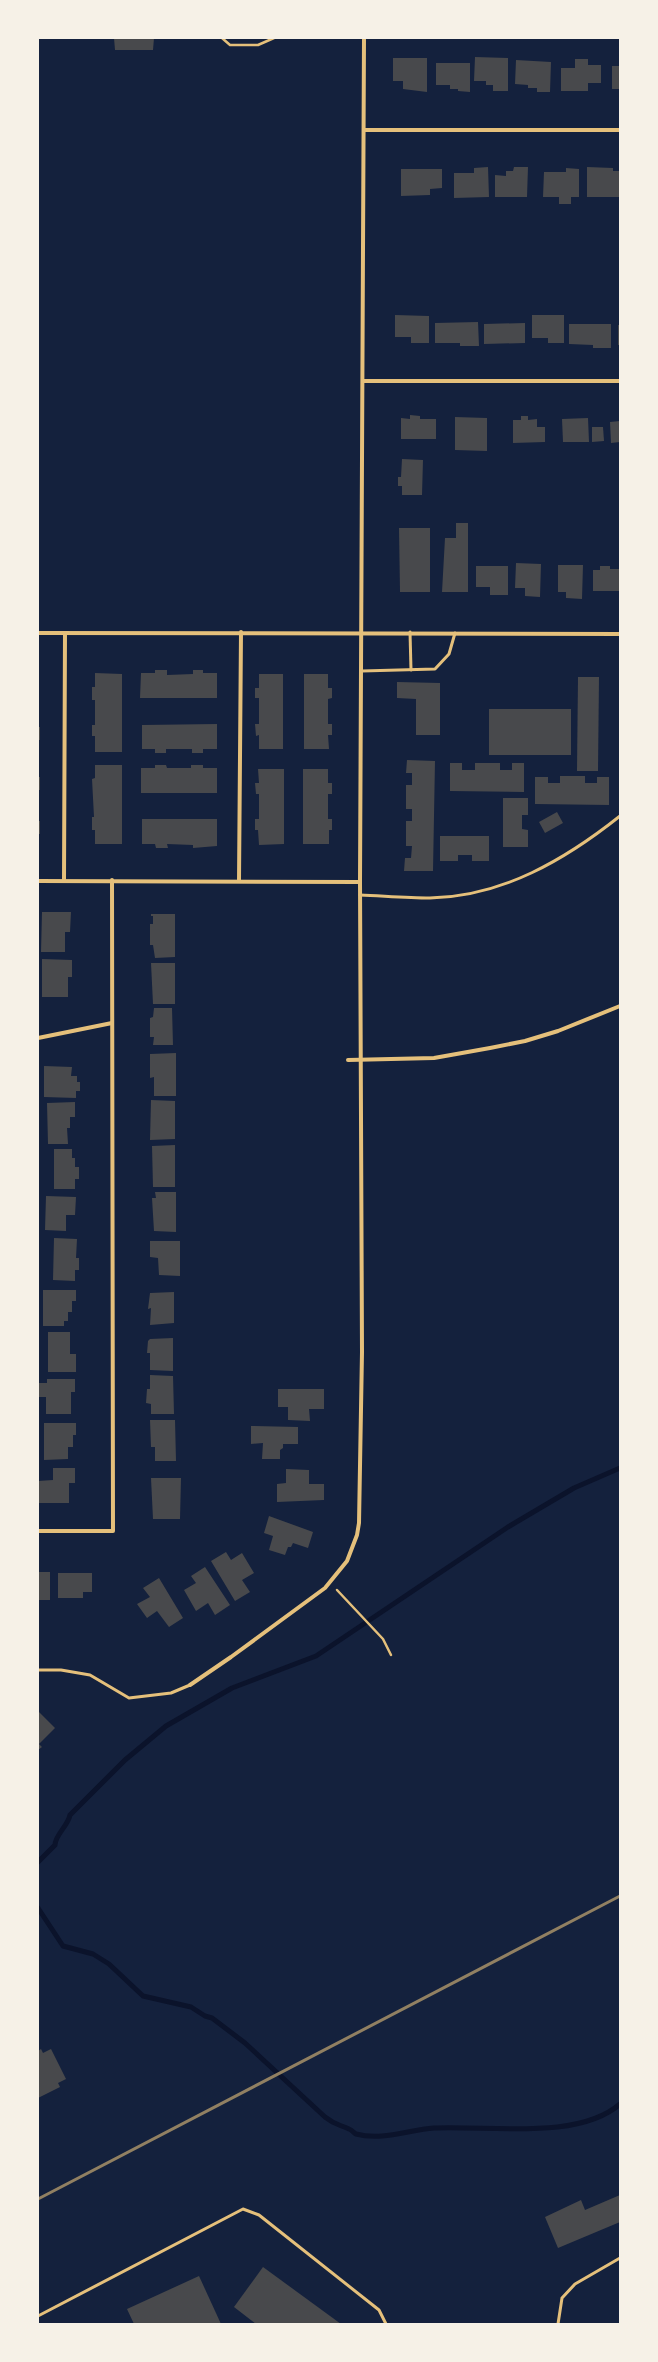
<svg xmlns="http://www.w3.org/2000/svg" width="658" height="2362" viewBox="0 0 658 2362" font-family="'IBM Plex Sans',sans-serif">
<style>
.lines{fill:none;stroke-linecap:round;stroke-linejoin:round}
.stream{stroke:#0b132b;stroke-width:5}
.building{fill:#48494c}
.path{stroke:#e5c07b;stroke-width:2.5}
.service{stroke:#e5c07b;stroke-width:3}
.minor{stroke:#e5c07b;stroke-width:4}
.rail{stroke:#918062;stroke-width:3}
</style>
<rect width="100%" height="100%" fill="#14213d"/>
<g class="lines">
<g class="stream">
<path d="M38 1862 55 1845C55 1835 68 1826 70 1815L125 1760 166 1726 232 1688 316 1656 508 1527 574 1488 620 1468"/>
<path d="M38 1908 63 1946 93 1954 109 1964 143 1996 191 2007 205 2016 212 2018 245 2043 325 2117C335 2125 338 2124 349 2129 352 2130 354 2133 356 2134 382 2141 408 2130 434 2128 487 2125 578 2141 620 2104"/>
</g>
</g>
<g class="building">
<path d="M114 38H154L153 50H115Z"/>
<path d="M475 57 508 58V91H493V85H486V81H474Z"/>
<path d="M393 58H427V92L403 89V81H393Z"/>
<path d="M575 59H588V65H601V83H588V91H561V68H575Z"/>
<path d="M516 60 551 62 550 92H537V88H528V85L515 84Z"/>
<path d="M436 63H470V92L458 91V89H450V85H436Z"/>
<rect x="612" y="66" width="8" height="23"/>
<path d="M488 167 489 197 454 198V173H474V168Z"/>
<path d="M514 167H528L527 197H495V175L506 176V171H513Z"/>
<path d="M587 167 613 168V171H620V197H587Z"/>
<path d="M566 168 579 169V197H571V204H559V197H543L544 172H566Z"/>
<path d="M401 169H442V188L430 189V195L401 196Z"/>
<path d="M395 315 429 316V343H411V337H395Z"/>
<path d="M532 315H564V343H548V338H532Z"/>
<path d="M478 322 479 346H460V343H435V323Z"/>
<path d="M525 323V343L484 344V324Z"/>
<path d="M569 324H611V348H593V345L569 344Z"/>
<rect x="618" y="325" width="2" height="20"/>
<path d="M410 415 420 416V419H436V439H401V418L410 419Z"/>
<path d="M521 416H528V420L537 419V427H545V442L513 443V420H521Z"/>
<path d="M455 417 487 418V451L455 450Z"/>
<path d="M588 418 589 442H563L562 419Z"/>
<path d="M620 421V442L611 443 610 422Z"/>
<path d="M592 427H603L604 441 592 442Z"/>
<path d="M402 459 423 460 422 495H402V486H398V477H401Z"/>
<path d="M456 523H468V592H442L445 538H456Z"/>
<path d="M399 528H430V592H400Z"/>
<path d="M516 563 541 564 540 597 525 596V588H515Z"/>
<path d="M558 565H583L582 599 566 598V592H558Z"/>
<path d="M476 566H508V595H490V587H476Z"/>
<path d="M600 566H610V569H620V591H593V570H600Z"/>
<path d="M155 670H167V675L193 674V670H203V673H217V698H140L141 673H155Z"/>
<path d="M95 673 122 674V752H95V736H92V725H95V700H92V687H95Z"/>
<path d="M259 674H283V749H259V735L256 736 255 724H259V698H255V688H259Z"/>
<path d="M304 674H328V688H332V698L328 699V724H332V735H328L329 749H304Z"/>
<path d="M578 677H599L598 771H577Z"/>
<path d="M397 682 440 683V735H416V699L397 698Z"/>
<rect x="489" y="709" width="82" height="46"/>
<path d="M217 724V749H203V753H192V749H166V753H155V749H142V725Z"/>
<rect x="38" y="727" width="2" height="13"/>
<path d="M407 760 435 761 433 871H404L405 858H411L412 846H406V821H412V809H406V785H412V773H406Z"/>
<path d="M450 763H462V770H475V763H500V770H512V763H524V792L450 791Z"/>
<path d="M95 765H122V844H95V830H92V817H94L92 779 95 778Z"/>
<path d="M155 765H166L167 768H191V765H203V768H217V793H141V768H155Z"/>
<path d="M258 769H284V844L259 845 258 830H255V819H259V794H256L255 783H259Z"/>
<path d="M303 769H328V783H332V794H328V819H332V830H329V844H303Z"/>
<path d="M560 776H585V783H597V777H609V805L535 804V777H548V783H560Z"/>
<rect x="38" y="777" width="2" height="13"/>
<path d="M503 798H528V815H522V829L528 830V847H503Z"/>
<path d="M557 812 563 823 545 833 539 822Z"/>
<path d="M142 819H217V846L193 848V845L167 844 168 848H156L155 844H142Z"/>
<rect x="38" y="821" width="2" height="13"/>
<path d="M440 836H489V861H472V855H458V861H440Z"/>
<path d="M42 912H71L70 932H65V952H41Z"/>
<path d="M151 914H175V957L155 958 153 945H150V924H153V916H151Z"/>
<path d="M42 959 72 960V977H68V997H42Z"/>
<path d="M151 963H175V1004H153Z"/>
<path d="M154 1008H172L173 1045H153L154 1037H150V1018L153 1017Z"/>
<path d="M176 1053V1096H154V1077L150 1078V1054Z"/>
<path d="M44 1066 72 1067 71 1076H77V1082H80V1091H76V1098L44 1097Z"/>
<path d="M151 1100 175 1101V1139L150 1140Z"/>
<path d="M75 1102V1117H70V1128H67L68 1144H48L47 1103Z"/>
<path d="M175 1145V1187H153L152 1146Z"/>
<path d="M54 1149H72V1158H75V1167H79V1179H75V1189H54Z"/>
<path d="M155 1192H176V1232L154 1231 152 1198H156Z"/>
<path d="M46 1196 76 1197 75 1215H66V1231L45 1230Z"/>
<path d="M54 1238 77 1239 76 1258H79V1270H75V1281L53 1280Z"/>
<path d="M150 1241H180V1276L159 1275 158 1258 150 1257Z"/>
<path d="M43 1290H76V1301H72V1312H68V1321H64V1326H43Z"/>
<path d="M174 1292V1323L150 1325 151 1308 148 1309 150 1293Z"/>
<path d="M48 1332H70V1354H76V1372H48Z"/>
<path d="M173 1338V1371L150 1370V1353H147L148 1341 150 1339Z"/>
<path d="M150 1375 173 1376 174 1414H151V1404L146 1403 147 1389H150Z"/>
<path d="M47 1379H75V1392H71V1414H46V1397H38V1383H47Z"/>
<path d="M278 1389H324V1409H309L310 1421 288 1420V1407H278Z"/>
<path d="M150 1420H175L176 1461H155V1447H151Z"/>
<path d="M44 1423H76V1435H73V1447H68V1459L44 1460Z"/>
<path d="M251 1426 298 1427V1444H283V1448L280 1450V1459H262L263 1443 251 1444Z"/>
<path d="M53 1468H75V1483H69V1503H38V1481L53 1480Z"/>
<path d="M286 1469 309 1470V1484H324V1500L277 1502V1484L286 1483Z"/>
<path d="M151 1478H181L180 1519H153Z"/>
<path d="M269 1516 313 1532 308 1548 293 1543 291 1547H288L285 1555 269 1550 273 1536 264 1533Z"/>
<path d="M226 1552 231 1560 242 1553 254 1573 242 1580 250 1592 235 1601 211 1561Z"/>
<path d="M205 1567 230 1605 215 1615 208 1603 196 1611 184 1590 196 1583 191 1576Z"/>
<rect x="38" y="1572" width="12" height="28"/>
<path d="M58 1573H92V1592H83V1598H58Z"/>
<path d="M159 1578 183 1618 169 1627 157 1611 147 1618 137 1604 150 1597 143 1588Z"/>
<path d="M38 1711 55 1728 39 1744 42 1747 38 1750Z"/>
<path d="M41 2049 43 2053 51 2049 66 2079 58 2083 60 2087 38 2098V2051Z"/>
<path d="M620 2195V2222L558 2248 545 2217 581 2200 585 2210Z"/>
<path d="M263 2267 341 2324H256L234 2307Z"/>
<path d="M199 2276 221 2324H134L127 2309Z"/>
</g>
<g class="lines">
<g class="path">
<path d="M222 38 230 45H258L274 38"/>
<path d="M337 1590 383 1639 391 1655"/>
</g>
<g class="service">
<path d="M410 632 411 670"/>
<path d="M362 671 435 669 449 654 455 633"/>
<path d="M360 895C384 896 407 898 430 898 502 897 566 859 620 816"/>
<path d="M38 1670H61L90 1675 129 1698 171 1693 190 1685"/>
<path d="M38 2316 243 2209 259 2215 379 2310 386 2324"/>
<path d="M558 2324 562 2298 575 2284 620 2258"/>
</g>
<g class="minor">
<path d="M364 130H620"/>
<path d="M364 381H620"/>
<path d="M38 633 620 634"/>
<path d="M38 881 360 882"/>
<path d="M64 881 65 633"/>
<path d="M239 881 241 632"/>
<path d="M38 1038 112 1023"/>
<path d="M348 1060 434 1058 490 1048 525 1041 558 1031 620 1006"/>
<path d="M38 1531H113L112 880"/>
<path d="M190 1685 231 1657 325 1588 347 1561 357 1535 359 1523 362 1352 360 882 364 38"/>
</g>
<path class="rail" d="M38 2199 620 1896"/>
</g>
<rect width="658" height="2362" fill="none" stroke="#f6f1e7" stroke-width="78"/>
</svg>
